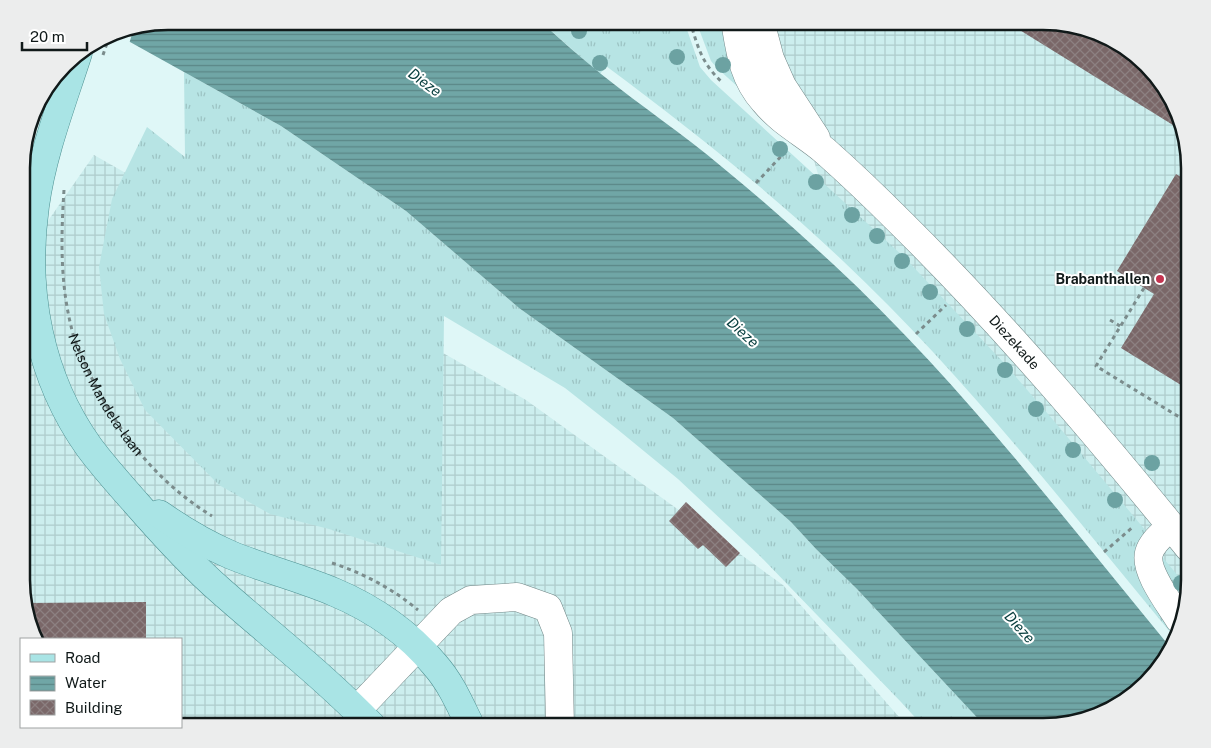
<svg xmlns="http://www.w3.org/2000/svg" width="1211" height="748" viewBox="0 0 1211 748" font-family="'Public Sans',sans-serif">
<style>
.industrial{fill:url(#industrial-grid)}
.grass{fill:url(#grass-tufts)}
.water{fill:url(#water-rules)}
.pier{fill:#dff7f7}
.building{fill:url(#building-cross-hatch)}
.lines{fill:none;stroke-linecap:round;stroke-linejoin:round}
.minor-casing{stroke:#718787;stroke-width:29}
.major-casing{stroke:#4e9192;stroke-width:29}
.path{stroke:#7b8c8c;stroke-width:3;stroke-dasharray:4 4;stroke-linecap:butt}
.minor{stroke:#fff;stroke-width:28}
.major{stroke:#a9e4e5;stroke-width:28}
.tree{fill:#6ca2a2}
.poi-dot{fill:#c43450;stroke:#fff;stroke-width:2}
.labels{text-anchor:middle;dominant-baseline:central;stroke-width:4;stroke-linejoin:round;paint-order:stroke}
.poi-label{font-size:14px;font-weight:bold;fill:#101919;stroke:#fff;text-anchor:end}
.street-label{font-size:14px;fill:#101919;stroke:#fff}
.water-label{font-size:15px;font-style:italic;fill:#073d3d;stroke:#fff}
.rim{fill:none;stroke:#101919;stroke-width:2.5}
</style>
<defs>
<pattern id="industrial-grid" width="8" height="8" patternUnits="userSpaceOnUse" patternTransform="scale(1.25)"><rect width="8" height="8" fill="#cee"/><path d="M0 4h8M4 0v8" fill="none" stroke="#aecccc"/></pattern>
<pattern id="grass-tufts" width="24" height="20" patternUnits="userSpaceOnUse" patternTransform="scale(1.25)"><rect width="24" height="20" fill="#b7e4e4"/><path d="M3 7l-1-3M5 7V3M7 7l1-3M15 17l-1-3M17 17v-4M19 17l1-3" fill="none" stroke="#9cc3c3"/></pattern>
<pattern id="water-rules" width="6" height="5" patternUnits="userSpaceOnUse" patternTransform="scale(1.25)"><rect width="6" height="5" fill="#70a6a6"/><path d="M0 2.5h6" fill="none" stroke="#5b8686"/></pattern>
<pattern id="building-cross-hatch" width="8" height="8" patternUnits="userSpaceOnUse" patternTransform="scale(1.25)"><rect width="8" height="8" fill="#7a6768"/><path d="M0 0l8 8M0 8l8-8" fill="none" stroke="#8c8081"/></pattern>
</defs>
<rect width="100%" height="100%" fill="#dff7f7"/>
<g class="industrial">
<path d="M774 21H1044L1124 46 1170 94 1189 158V590L828 209Z"/>
<path d="M94 155 526 400 783 585 907 726 181 727V639H36L22 599V258Z"/>
</g>
<g class="grass">
<path d="M540 21H684L700 67 711 80 904 257 1003 362 1054 421 1151 537 1177 626 1170 632C1065 505 963 374 843 261 768 190 688 127 606 66L600 74Z"/>
<path d="M696 21H726L748 96 717 68 711 61Z"/>
<path d="M184 72 281 126 406 211 519 308 673 418 791 522 816 549 857 589 985 726H923L901 702 759 555 678 479 617 429 565 388 444 316 441 565 329 529 270 514 219 485 145 410 120 359 104 314 99 267 112 199 147 127 185 157Z"/>
<path d="M1159 553 1189 589 1182 612 1157 571Z"/>
</g>
<path class="water" d="M168 21H540C560 39 580 57 601 74 641 106 683 134 722 167 760 198 797 231 833 264 958 380 1062 516 1170 647L1165 661 1117 707 1053 726H985L857 589 816 549 791 522 673 418 519 308 406 211 281 126 112 32Z"/>
<path class="pier" d="M134 28 129 44 108 34 112 32Z"/>
<g class="building">
<path d="M1005 21H1044L1124 46 1170 94 1181 130Z"/>
<path d="M1176 174 1189 182V390L1121 348 1154 294 1117 271Z"/>
<path d="M686 502 740 553 726 567 703 545 698 549 669 521Z"/>
<path d="M146 602V639H36L24 603Z"/>
</g>
<g class="lines">
<g class="minor-casing">
<g id="minor">
<path id="s2" d="M735 21C740 51 743 78 764 101 782 123 804 133 825 151 851 174 877 199 902 224 1005 326 1098 436 1189 548"/>
<path d="M760 21 770 59 782 86 816 138"/>
<path d="M1171 526C1163 534 1152 542 1149 553 1144 571 1170 604 1179 619"/>
<path d="M357 710 451 611 471 600 517 597 548 608 558 633 560 727"/>
</g>
</g>
<g class="major-casing">
<g id="major">
<path d="M78 53C62 103 42 154 35 206 23 290 39 377 89 447 103 466 120 485 136 503 163 534 190 564 221 591 272 636 326 678 373 727"/>
<path d="M159 514C182 530 205 544 231 555 265 569 301 578 334 592 372 608 409 633 435 665 451 683 460 705 471 727"/>
</g>
</g>
<g class="path">
<path d="M690 21C698 48 702 64 723 83"/>
<path d="M103 55 110 34"/>
<path d="M756 183 786 151"/>
<path id="s1" d="M64 190C61 236 60 281 71 326 74 341 81 355 87 368 115 429 155 481 212 516"/>
<path d="M1144 288 1096 366 1189 423"/>
<path d="M1110 320 1120 326"/>
<path d="M916 334 946 305"/>
<path d="M1104 552 1134 526"/>
<path d="M332 563C363 573 393 589 418 610"/>
</g>
<use href="#minor" class="minor"/>
<use href="#major" class="major"/>
</g>
<g class="tree">
<circle cx="579" cy="31" r="8"/>
<circle cx="677" cy="57" r="8"/>
<circle cx="600" cy="63" r="8"/>
<circle cx="723" cy="65" r="8"/>
<circle cx="780" cy="149" r="8"/>
<circle cx="816" cy="182" r="8"/>
<circle cx="852" cy="215" r="8"/>
<circle cx="877" cy="236" r="8"/>
<circle cx="902" cy="261" r="8"/>
<circle cx="930" cy="292" r="8"/>
<circle cx="967" cy="329" r="8"/>
<circle cx="1005" cy="370" r="8"/>
<circle cx="1036" cy="409" r="8"/>
<circle cx="1073" cy="450" r="8"/>
<circle cx="1152" cy="463" r="8"/>
<circle cx="1115" cy="500" r="8"/>
<circle cx="1181" cy="583" r="8"/>
</g>
<circle class="poi-dot" cx="1160" cy="279" r="5"/>
<g class="labels">
<g class="poi-label">
<text x="1150" y="279">Brabanthallen</text>
</g>
<g class="street-label">
<text stroke="none"><textPath href="#s2" startOffset="435">Diezekade</textPath></text>
<text stroke="none"><textPath href="#s1" startOffset="214">Nelson Mandela-laan</textPath></text>
</g>
<g class="water-label">
<text transform="translate(425 82) rotate(36)">Dieze</text>
<text transform="translate(743 332) rotate(42)">Dieze</text>
<text transform="translate(1020 627) rotate(48)">Dieze</text>
</g>
</g>
<path d="M0 0H1211V748H0ZM168 30H1043A138 138 0 0 1 1181 168V580A138 138 0 0 1 1043 718H168A138 138 0 0 1 30 580V168A138 138 0 0 1 168 30Z" fill="#eceded" fill-rule="evenodd"/>
<path class="rim" d="M168 30H1043A138 138 0 0 1 1181 168V580A138 138 0 0 1 1043 718H168A138 138 0 0 1 30 580V168A138 138 0 0 1 168 30Z"/>
<rect x="20" y="638" width="162" height="90" fill="#ffffff" stroke="#9fa3a3"/>
<rect x="30" y="654" width="25" height="8" fill="#a9e4e5" stroke="#9fa3a3"/>
<text x="65" y="663" font-size="15" fill="#101919">Road</text>
<rect x="30" y="676" width="25" height="15" fill="url(#water-rules)" stroke="#9fa3a3"/>
<text x="65" y="688" font-size="15" fill="#101919">Water</text>
<rect x="30" y="700" width="25" height="15" fill="url(#building-cross-hatch)" stroke="#9fa3a3"/>
<text x="65" y="713" font-size="15" fill="#101919">Building</text>
<path d="M22 42v8h65v-8" fill="none" stroke="#101919" stroke-width="2.5"/>
<text x="30" y="42" font-size="15" fill="#101919" stroke="#ffffff" stroke-width="4" paint-order="stroke">20 m</text>
</svg>
